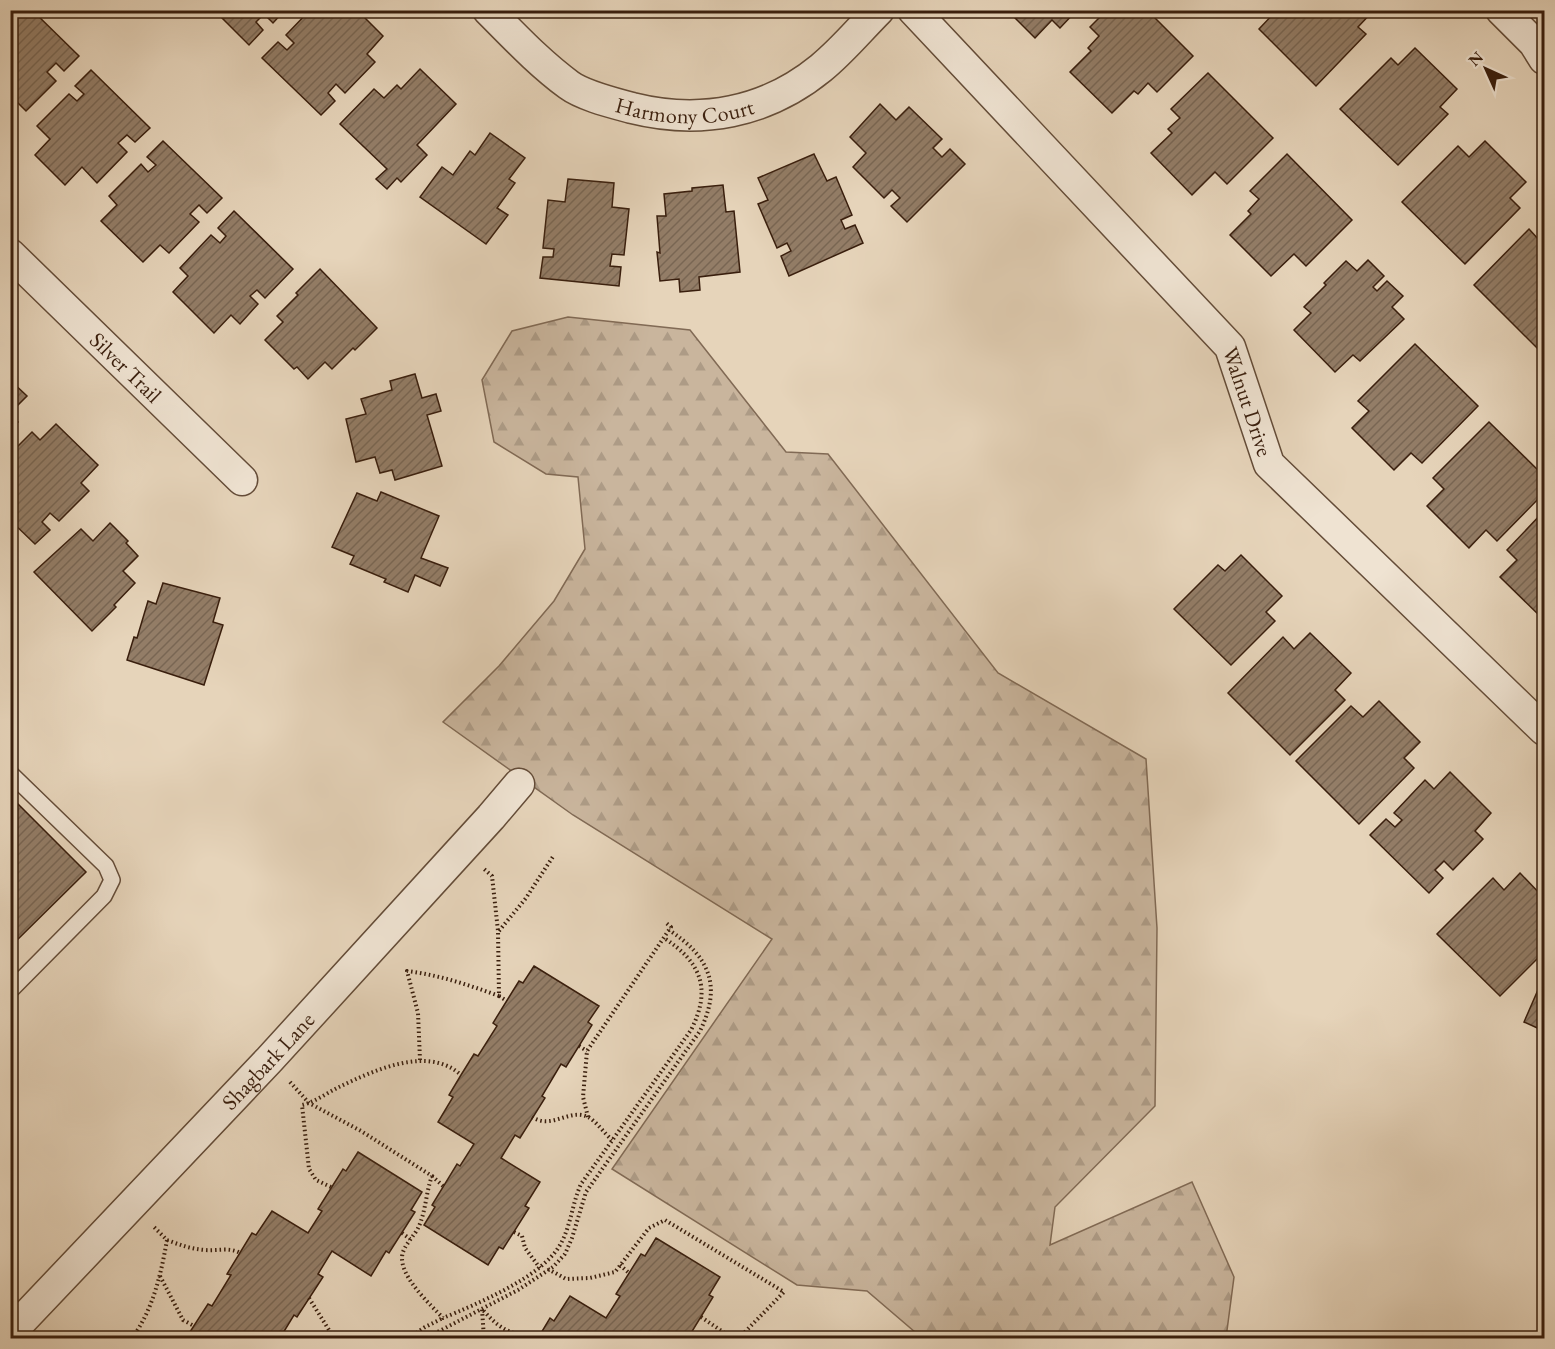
<svg xmlns="http://www.w3.org/2000/svg" width="1555" height="1349" viewBox="0 0 1555 1349" font-family="'EB Garamond',serif">
<style>
.forest{fill:url(#forest-firs);stroke:#816a55;stroke-width:1.5}
.building{fill:url(#building-hatch);stroke:#391e0d;stroke-width:1.5}
.lines{fill:none;stroke-linecap:round;stroke-linejoin:round}
.service-casing{stroke:#644c38;stroke-width:18}
.minor-casing{stroke:#644c38;stroke-width:33}
.path{stroke:#391e0d;stroke-width:4;stroke-dasharray:1.5 3;stroke-linecap:butt}
.service{stroke:#efe3d2;stroke-width:15}
.minor{stroke:#efe3d2;stroke-width:30}
.labels{text-anchor:middle;dominant-baseline:central;stroke-width:6;stroke-linejoin:round;paint-order:stroke}
.street-label{font-size:22px;fill:#391e0d;stroke:#efe3d2}
</style>
<defs>
<pattern id="forest-firs" width="22" height="20" patternUnits="userSpaceOnUse" patternTransform="scale(1.5)"><rect width="22" height="20" fill="#c9b59d"/><path d="M5 1l3.5 6h-7zM16 11l3.5 6h-7z" fill="#ad9b86"/></pattern>
<pattern id="building-hatch" width="6" height="6" patternUnits="userSpaceOnUse" patternTransform="scale(1.5)"><rect width="6" height="6" fill="#937d67"/><path d="M-1 1l2-2M0 6l6-6M5 7l2-2" fill="none" stroke="#796653"/></pattern>
</defs>
<rect width="100%" height="100%" fill="#e6d4ba"/>
<filter id="stains"><feTurbulence type="fractalNoise" baseFrequency=".00333" numOctaves="4"/><feColorMatrix values="0 0 0 0 .2 0 0 0 0 .09 0 0 0 0 .02 0 0 0 .5 -.17"/></filter>
<radialGradient id="worn" r=".72"><stop offset=".6" stop-color="#630" stop-opacity="0"/><stop offset="1" stop-color="#630" stop-opacity=".3"/></radialGradient>
<path class="forest" d="M568 317 690 330 786 452 828 454 998 673 1146 759 1157 928 1155 1106 1055 1207 1050 1245 1192 1182 1234 1277 1226 1338H922L867 1291 797 1285 612 1169 772 939 573 815 443 722 499 666 554 601 585 549 578 477 546 474 494 442 482 380 512 331Z"/>
<g class="building">
<path d="M10 10H32L79 56 64 71 56 63 47 72 56 81 26 111 18 103 10 110V25L13 23 10 21Z"/>
<path d="M214 10H285L273 23 264 14 256 22 263 30 249 45Z"/>
<path d="M310 10H357L383 36 367 54 375 62 345 93 336 84 328 93 335 101 321 115 262 58 278 42 287 50 294 43 286 35Z"/>
<path d="M1007 10H1077L1060 28 1052 20 1035 38Z"/>
<path d="M1107 10H1147L1193 56 1157 92 1148 83 1138 94 1134 91 1112 113 1070 72 1091 51 1088 48 1099 36 1090 27Z"/>
<path d="M1277 10H1374L1358 27 1366 34 1316 86 1259 29Z"/>
<path d="M1415 48 1457 89 1440 107 1448 114 1398 165 1340 109 1391 58 1398 65Z"/>
<path d="M420 69 456 104 417 145 427 155 401 182 397 178 387 189 376 179 387 169 340 124 374 89 384 98 397 85 401 89Z"/>
<path d="M91 70 150 128 135 142 127 135 118 143 127 152 97 183 82 167 65 185 35 155 50 139 37 126 69 94 77 101 84 94 75 86Z"/>
<path d="M1208 73 1273 138 1227 184 1215 172 1192 195 1151 153 1172 133 1168 129 1180 118 1171 109Z"/>
<path d="M880 104 896 120 909 107 942 139 933 148 942 157 950 149 965 164 907 222 891 206 900 198 892 190 884 198 853 167 866 153 850 137Z"/>
<path d="M490 133 525 158 509 179 515 183 497 208 508 215 486 244 420 197 442 167 453 175 470 151 475 155Z"/>
<path d="M163 141 222 198 207 213 199 205 190 214 199 222 169 253 160 245 143 262 101 221 117 205 109 196 141 164 148 172 156 165 147 157Z"/>
<path d="M1485 141 1526 182 1510 198 1520 208 1465 264 1402 202 1458 146 1469 157Z"/>
<path d="M814 154 827 181 836 177 852 215 841 220 845 229 855 225 863 243 789 276 781 256 791 251 787 243 777 248 758 204 768 200 758 178Z"/>
<path d="M1287 154 1352 220 1306 266 1294 254 1271 276 1230 235 1251 214 1248 211 1259 199 1250 191Z"/>
<path d="M568 179 614 183 612 207 629 209 624 255 612 254 610 266 621 267 619 286 540 278 543 257H553L554 249 543 248 548 200 565 202Z"/>
<path d="M723 185 726 212 734 211 740 272 699 277 700 290 680 292 679 279 660 281 657 252 660 253 657 216H666L664 194 692 191V188Z"/>
<path d="M234 211 293 269 265 298 257 290 250 296 258 304 240 324 231 315 214 333 173 292 188 276 180 268 211 235 220 243 226 236 218 228Z"/>
<path d="M1529 229 1540 241 1544 236V340L1537 348 1474 285Z"/>
<path d="M1368 260 1384 276 1373 287 1377 291 1387 281 1403 296 1392 307 1404 319 1360 361 1353 355 1335 372 1294 330 1311 313 1304 307 1326 285 1324 283 1346 261 1357 271Z"/>
<path d="M320 269 377 328 355 350 353 348 332 369 325 362 308 379 297 367 294 369 265 340 283 322 277 316 298 295 296 293Z"/>
<path d="M1415 344 1478 406 1422 463 1411 453 1394 470 1352 428 1369 411 1358 401Z"/>
<path d="M415 374 422 398 436 394 441 411 427 415 442 466 395 480 392 470 380 473 375 457 356 462 346 419 366 414 361 399 392 390 390 381Z"/>
<path d="M10 380 27 396 10 413Z"/>
<path d="M10 414 18 422 10 430Z"/>
<path d="M1489 422 1544 476V493L1497 541 1486 530 1469 548 1427 506 1444 489 1433 478Z"/>
<path d="M56 424 98 465 81 483 89 491 59 521 50 513 42 522 50 530 35 544 10 520V454L32 432 40 440Z"/>
<path d="M381 492 439 516 421 558 448 568 440 586 415 575 408 592 384 582 386 579 350 564 354 556 332 547 357 493 377 501Z"/>
<path d="M1544 511V616L1542 618 1500 577 1517 560 1507 550Z"/>
<path d="M110 523 128 541 126 543 138 556 123 571 135 583 114 605 116 607 92 631 34 572 81 529 93 541Z"/>
<path d="M1241 555 1282 596 1266 612 1275 621 1231 665 1174 609 1218 565 1225 571Z"/>
<path d="M163 583 220 598 213 622 223 625 204 685 127 660 134 637 137 638 148 601 156 604Z"/>
<path d="M1310 633 1351 673 1335 690 1345 700 1290 755 1228 693 1283 637 1294 649Z"/>
<path d="M1379 701 1420 742 1404 758 1414 768 1359 824 1296 761 1351 706 1363 717Z"/>
<path d="M1450 772 1491 813 1475 831 1483 839 1453 870 1444 861 1435 870 1443 878 1429 893 1370 835 1386 819 1395 827 1402 820 1394 813 1425 780 1434 789Z"/>
<path d="M10 796 86 872 10 947Z"/>
<path d="M1520 873 1544 898V952L1500 996 1437 934 1493 878 1504 890Z"/>
<path d="M534 966 599 1006 588 1022 592 1025 566 1067 561 1064 542 1096 545 1098 520 1138 515 1135 501 1158 540 1182 525 1206 529 1208 503 1249 499 1247 488 1265 424 1225 435 1207 432 1205 457 1164 460 1166 474 1144 438 1122 453 1097 449 1095 461 1075 474 1054 478 1056 497 1026 493 1023 519 981 523 983Z"/>
<path d="M1544 976V1031L1524 1022Z"/>
<path d="M358 1152 422 1192 411 1210 415 1212 389 1253 386 1251 371 1276 332 1251 318 1274 323 1277 297 1317 294 1315 280 1338H186L208 1304 212 1306 231 1275 227 1274 252 1233 256 1235 272 1211 308 1233 322 1211 318 1209 343 1169 346 1171Z"/>
<path d="M656 1238 720 1277 709 1295 713 1297 688 1338 684 1336 682 1338H634L630 1336 629 1338H538L550 1318 554 1321 570 1296 606 1318 620 1296 616 1294 641 1254 645 1256Z"/>
</g>
<g class="lines">
<g class="service-casing">
<path id="service" d="M10 773 106 866 112 880 104 896 10 991"/>
</g>
<g class="minor-casing">
<g id="minor">
<path id="s1" d="M488 10C514 36 539 63 569 85 584 96 614 103 632 108 700 125 766 113 821 68 842 51 860 29 879 10"/>
<path id="s2" d="M913 10 1230 347 1269 464 1544 730"/>
<path d="M1501 10 1534 43 1544 59"/>
<path id="s3" d="M10 254 242 480"/>
<path id="s4" d="M10 1333 269 1060 491 817 519 784"/>
</g>
</g>
<g class="path">
<path d="M499 931 526 898 554 855"/>
<path d="M499 996 507 1001"/>
<path d="M579 1046 587 1051"/>
<path d="M420 1060 418 1013 407 971C439 975 469 985 499 996L498 931 492 876 484 869"/>
<path d="M290 1082 309 1103 361 1131 432 1176C426 1192 426 1210 419 1226 415 1236 402 1246 402 1258 402 1279 430 1304 443 1318 477 1304 542 1277 560 1245 571 1226 572 1204 581 1184L691 1030C712 989 701 962 664 938"/>
<path d="M532 1117C552 1130 569 1108 588 1117 596 1121 605 1134 612 1140"/>
<path d="M588 1117 583 1097 587 1051 671 927 665 922"/>
<path d="M432 1176 443 1186"/>
<path d="M331 1187 316 1180 309 1169 302 1105C315 1102 327 1093 339 1087 375 1070 428 1045 461 1075"/>
<path d="M514 1232 522 1236 525 1248 540 1268"/>
<path d="M402 1233 410 1239"/>
<path d="M167 1240C180 1245 191 1249 205 1250 217 1251 230 1247 240 1253"/>
<path d="M620 1265 629 1273"/>
<path d="M548 1269 566 1279 590 1278 615 1272 649 1228 665 1220 784 1292 739 1338"/>
<path d="M160 1276 183 1320 194 1326"/>
<path d="M309 1298 334 1338"/>
<path d="M701 1317 732 1338"/>
<path d="M132 1338C153 1310 161 1274 167 1240L153 1226"/>
<path d="M409 1338 425 1327 443 1318"/>
<path d="M426 1338 518 1290 553 1267 565 1254 572 1238 586 1192 700 1031C722 986 710 957 669 930"/>
<path d="M484 1338 482 1309C491 1319 500 1329 514 1333 522 1335 530 1335 538 1338"/>
</g>
<use href="#service" class="service"/>
<use href="#minor" class="minor"/>
</g>
<g class="labels">
<g class="street-label">
<text stroke="none"><textPath href="#s1" startOffset="231">Harmony Court</textPath></text>
<text stroke="none"><textPath href="#s3" startOffset="162">Silver Trail</textPath></text>
<text stroke="none"><textPath href="#s2" startOffset="520">Walnut Drive</textPath></text>
<text stroke="none"><textPath href="#s4" startOffset="375">Shagbark Lane</textPath></text>
</g>
</g>
<rect width="1555" height="1349" fill="none" stroke="#e6d4ba" stroke-width="36"/>
<rect x="12" y="12" width="1531" height="1325" fill="none" stroke="#391e0d" stroke-width="3"/>
<rect x="18" y="18" width="1519" height="1313" fill="none" stroke="#391e0d" stroke-width="1.5"/>
<g transform="translate(1486 69) rotate(315)" stroke="#efe3d2" stroke-width="4.5" paint-order="stroke">
<path d="M0-4.5L10 22L0 15L-10 22Z" fill="#391e0d"/>
<text y="-9" font-size="16" font-weight="bold" text-anchor="middle" fill="#391e0d">N</text>
</g>
<rect width="100%" height="100%" filter="url(#stains)"/>
<rect width="100%" height="100%" fill="url(#worn)"/>
</svg>
